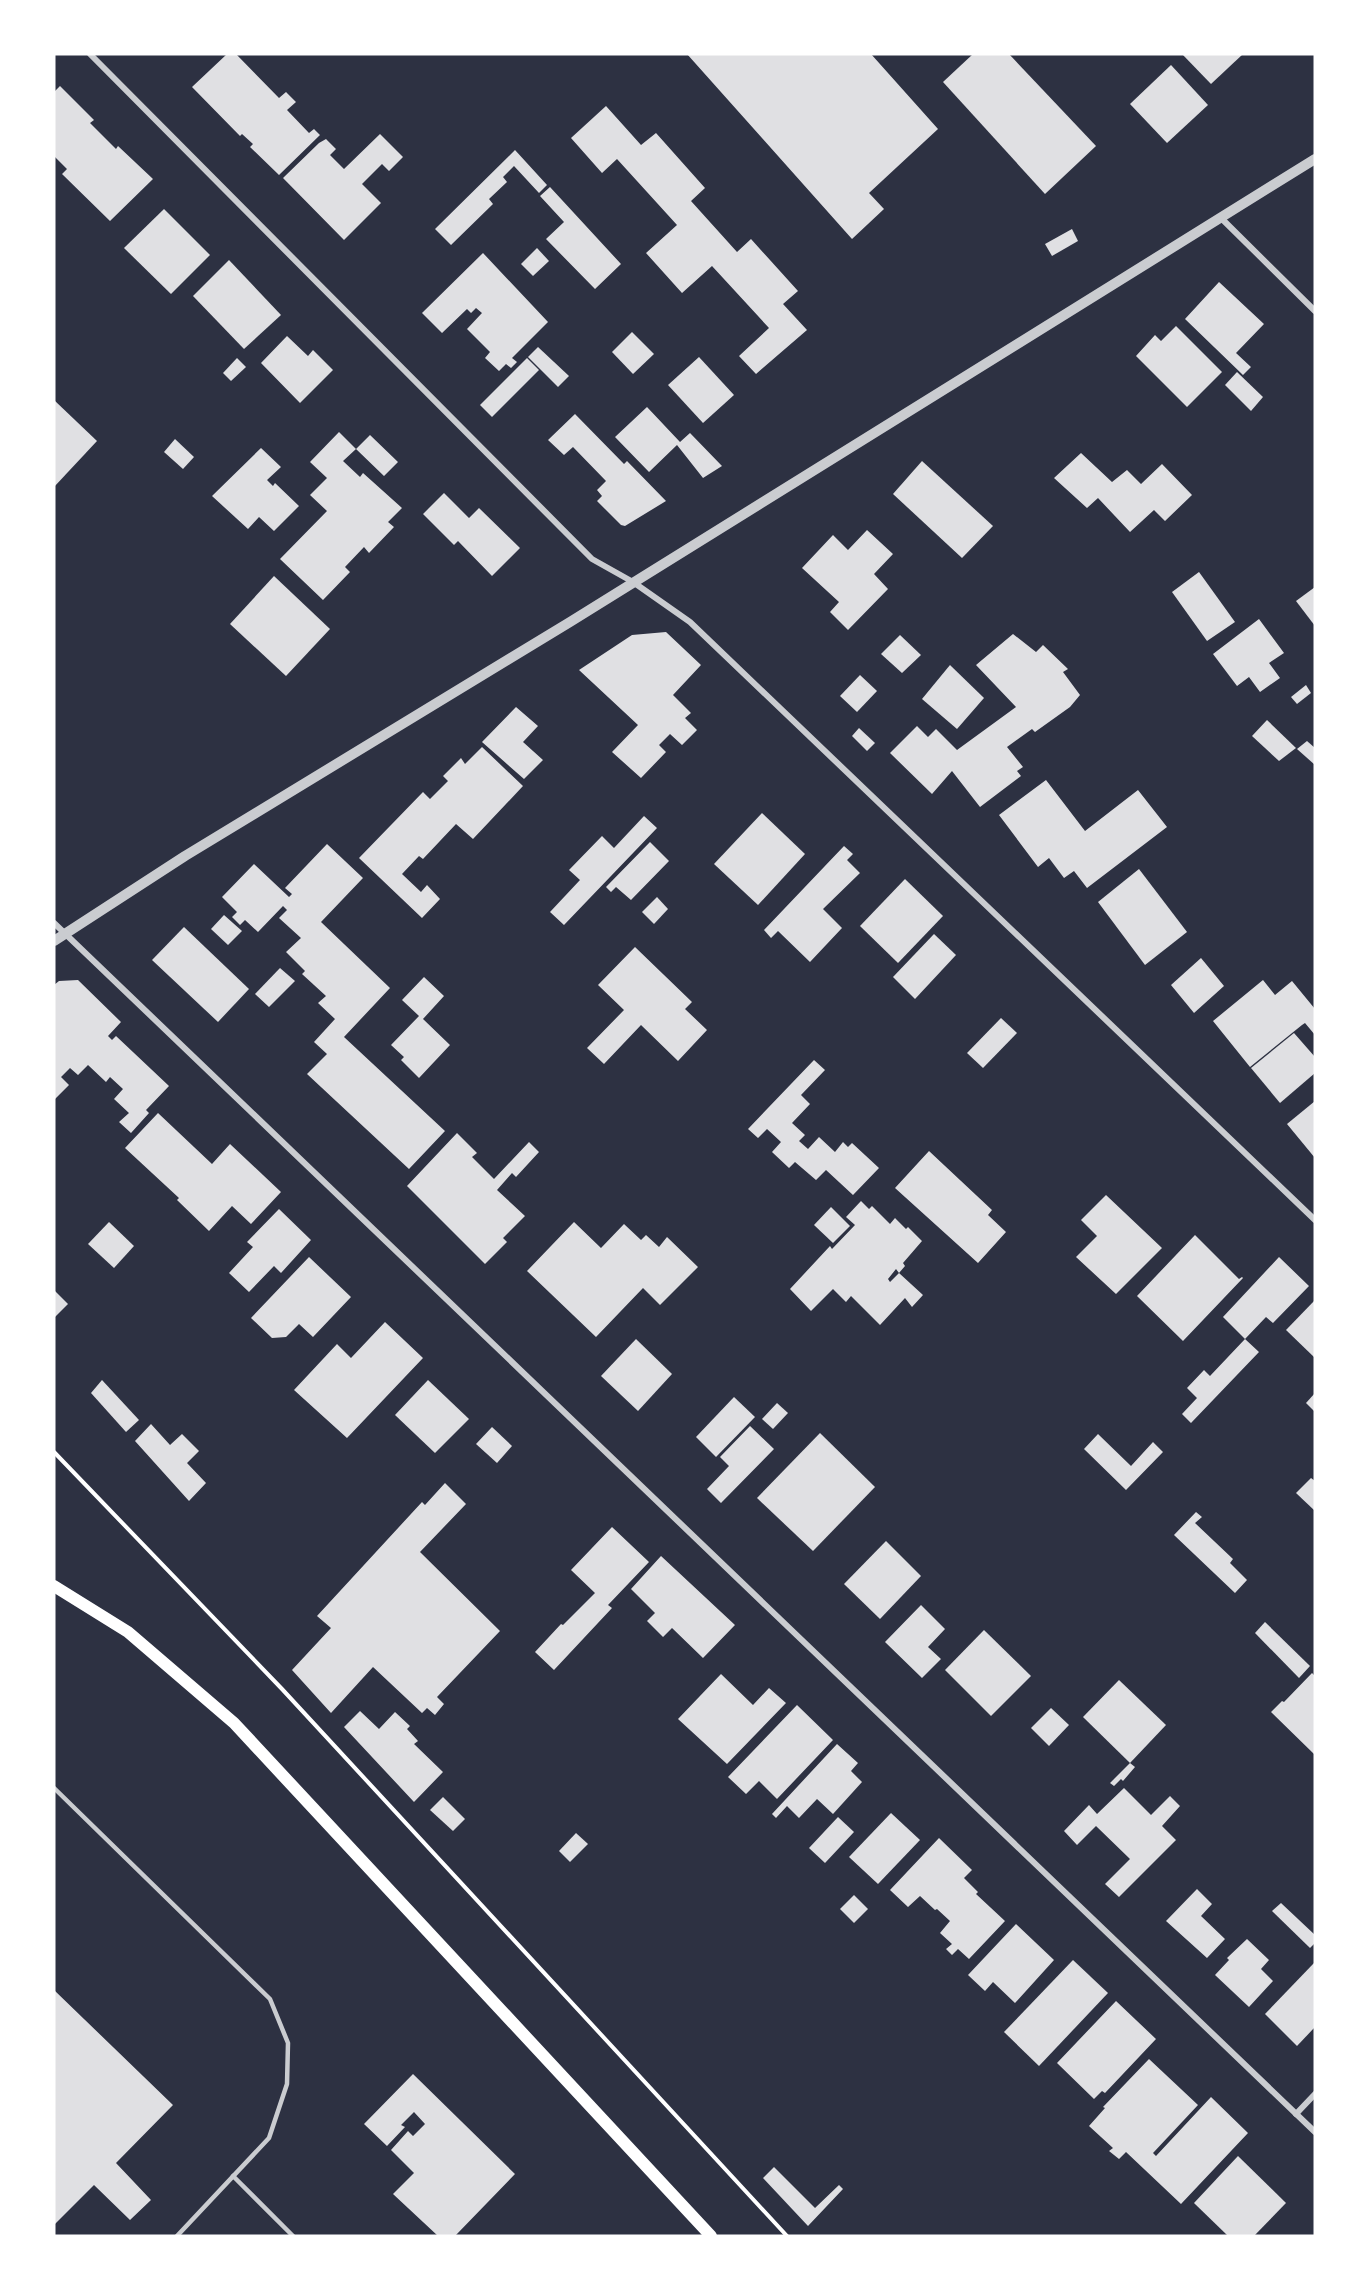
<svg xmlns="http://www.w3.org/2000/svg" width="1369" height="2290" viewBox="0 0 1369 2290" font-family="'Archivo Narrow',sans-serif">
<style>
.building{fill:#e0e0e3}
.lines{fill:none;stroke-linecap:round;stroke-linejoin:round}
.path{stroke:#fff;stroke-width:4}
.service{stroke:#caccd0;stroke-width:4.5}
.minor{stroke:#caccd0;stroke-width:6}
.tertiary{stroke:#caccd0;stroke-width:10}
.secondary{stroke:#fff;stroke-width:12}
</style>
<rect width="100%" height="100%" fill="#2d3142"/>
<g class="building">
<path d="M227 54H236L279 98 286 92 296 102 287 110 309 133 314 129 320 135 279 175 250 147 253 144 242 134 240 136 192 87Z"/>
<path d="M687 54H871L938 129 869 193 884 209 852 239Z"/>
<path d="M973 54H1009L1096 146 1045 194 943 82Z"/>
<path d="M1182 54H1243L1211 84Z"/>
<path d="M1171 65 1208 105 1167 143 1130 104Z"/>
<path d="M60 86 94 120 90 123 116 149 118 146 153 179 110 221 62 174 67 169 54 156V92Z"/>
<path d="M606 106 641 145 656 133 705 188 691 201 737 252 751 239 798 291 783 304 807 330 756 374 739 356 769 328 712 266 682 293 646 253 677 225 617 159 602 173 571 138Z"/>
<path d="M380 134 403 157 389 171 382 164 362 184 381 203 344 240 283 178 319 143 326 139 336 149 330 155 344 169Z"/>
<path d="M515 150 547 185 539 193 514 166 503 177 507 182 489 199 493 204 451 245 435 229Z"/>
<path d="M550 187 621 264 595 289 546 239 564 222 540 196Z"/>
<path d="M164 209 210 255 171 294 124 248Z"/>
<path d="M1072 229 1078 241 1052 256 1045 244Z"/>
<path d="M537 248 549 261 533 276 521 264Z"/>
<path d="M483 253 548 322 512 358 517 362 511 368 506 364 499 371 485 358 490 352 467 329 482 313 476 308 471 313 467 309 442 333 422 313Z"/>
<path d="M229 260 281 315 244 349 193 296Z"/>
<path d="M1219 282 1264 324 1236 353 1251 367 1243 375 1185 319Z"/>
<path d="M1176 326 1222 372 1187 407 1136 356 1155 335 1161 341Z"/>
<path d="M632 332 654 354 633 374 612 352Z"/>
<path d="M287 336 308 356 313 350 333 370 300 403 261 363Z"/>
<path d="M538 347 569 376 558 387 528 357Z"/>
<path d="M699 357 734 395 703 423 668 385Z"/>
<path d="M237 358 246 367 231 381 223 373Z"/>
<path d="M527 358 539 370 492 417 480 405Z"/>
<path d="M1237 372 1263 397 1251 411 1225 385Z"/>
<path d="M54 400 97 441 54 487Z"/>
<path d="M647 407 680 442 690 433 722 466 703 478 677 445 649 472 615 437Z"/>
<path d="M575 414 624 464 627 461 666 501 625 526 621 525 597 501 602 496 597 490 606 481 573 447 564 455 548 440Z"/>
<path d="M339 432 356 449 370 435 398 462 384 476 356 449 343 461 360 477 363 473 402 508 388 522 394 527 369 553 364 547 345 567 350 572 323 600 280 559 327 511 310 495 327 478 310 462Z"/>
<path d="M175 439 194 457 183 469 164 452Z"/>
<path d="M261 448 281 467 267 480 273 486 275 483 299 506 274 531 259 517 248 529 212 496Z"/>
<path d="M1081 453 1112 482 1127 470 1141 484 1162 464 1192 495 1165 521 1154 510 1130 532 1098 498 1087 508 1054 478Z"/>
<path d="M922 461 993 526 962 558 893 494Z"/>
<path d="M444 493 469 518 479 508 520 548 492 576 458 541 454 545 423 514Z"/>
<path d="M867 530 893 554 874 574 888 589 848 630 830 612 839 602 802 568 833 535 848 550Z"/>
<path d="M1199 572 1235 622 1207 641 1172 592Z"/>
<path d="M274 576 330 629 286 676 230 624Z"/>
<path d="M1315 587V626L1296 601Z"/>
<path d="M1259 619 1284 653 1269 663 1280 678 1260 692 1249 677 1237 686 1213 654Z"/>
<path d="M666 632 701 665 673 695 691 713 685 718 697 730 682 745 670 734 659 745 666 752 641 778 612 752 638 725 579 670 632 635Z"/>
<path d="M1013 634 1036 652 1043 645 1068 669 1063 672 1080 695 1070 707 1035 732 1032 729 1007 747 1023 767 1017 771 1021 776 980 807 952 771 932 794 890 753 917 726 928 737 936 729 957 750 1016 707 976 665Z"/>
<path d="M900 635 921 655 902 673 881 654Z"/>
<path d="M950 665 984 698 957 729 922 699Z"/>
<path d="M860 675 877 691 857 712 840 696Z"/>
<path d="M1306 685 1311 693 1297 704 1291 697Z"/>
<path d="M516 707 538 726 523 742 543 760 524 779 482 742Z"/>
<path d="M1267 720 1296 748 1279 761 1252 736Z"/>
<path d="M859 728 875 743 867 751 852 736Z"/>
<path d="M1307 741 1315 748V765L1297 749Z"/>
<path d="M482 747 523 786 473 839 456 824 423 859 419 856 402 874 421 892 427 885 440 899 422 918 359 858 423 792 430 799 448 781 443 776 461 758 465 764Z"/>
<path d="M1046 780 1085 831 1138 790 1167 827 1087 888 1074 871 1064 878 1049 858 1038 867 999 815Z"/>
<path d="M762 813 805 854 758 905 714 864Z"/>
<path d="M644 816 657 828 564 925 550 912 580 880 569 870 602 836 614 848Z"/>
<path d="M650 842 669 861 631 900 616 887 611 892 606 887Z"/>
<path d="M327 844 363 878 321 922 390 988 344 1037 445 1131 409 1169 307 1074 327 1054 314 1042 335 1019 318 1003 326 996 302 974 305 971 286 952 301 938 279 918 287 910 283 906 258 932 245 920 240 925 232 917 237 912 222 897 254 864 289 897 292 894 285 888Z"/>
<path d="M844 846 853 854 847 860 860 873 823 909 842 928 810 962 778 931 771 938 764 930Z"/>
<path d="M1139 869 1187 932 1145 965 1098 902Z"/>
<path d="M905 879 943 916 898 963 860 926Z"/>
<path d="M657 897 668 909 654 924 642 912Z"/>
<path d="M224 915 242 931 228 945 211 929Z"/>
<path d="M184 927 249 989 218 1022 152 960Z"/>
<path d="M934 934 956 955 915 999 893 977Z"/>
<path d="M635 947 692 1002 685 1009 707 1030 678 1061 641 1025 604 1064 587 1048 624 1010 598 985Z"/>
<path d="M1201 958 1224 986 1194 1013 1171 985Z"/>
<path d="M280 968 295 981 269 1007 255 994Z"/>
<path d="M424 977 444 996 423 1019 450 1045 419 1078 401 1060 404 1057 391 1045 419 1016 402 1000Z"/>
<path d="M78 980 121 1022 108 1036 112 1040 116 1036 169 1086 146 1110 149 1113 131 1133 119 1122 129 1113 114 1099 123 1089 110 1077 106 1082 88 1065 78 1075 70 1068 61 1077 69 1085 54 1100V985L59 981Z"/>
<path d="M1263 980 1275 995 1292 981 1315 1009V1035L1305 1023 1302 1025 1250 1067 1213 1021Z"/>
<path d="M1001 1018 1017 1033 983 1068 967 1053Z"/>
<path d="M1294 1033 1315 1057V1073L1280 1103 1251 1068Z"/>
<path d="M814 1060 825 1070 801 1095 810 1104 792 1123 805 1135 799 1141 808 1149 819 1137 835 1152 843 1142 848 1147 852 1143 879 1168 853 1195 826 1170 816 1180 795 1162 789 1168 772 1152 781 1142 767 1129 758 1138 748 1129Z"/>
<path d="M1315 1101V1158L1287 1124Z"/>
<path d="M158 1113 212 1164 230 1144 281 1192 251 1224 232 1206 209 1231 177 1200 179 1198 125 1148Z"/>
<path d="M457 1133 477 1153 472 1157 494 1179 529 1142 539 1152 516 1177 512 1173 497 1190 525 1216 503 1238 507 1242 485 1264 407 1186Z"/>
<path d="M929 1151 992 1210 988 1215 1006 1232 978 1263 895 1188Z"/>
<path d="M1106 1195 1162 1248 1116 1294 1076 1257 1097 1236 1081 1220Z"/>
<path d="M861 1201 869 1209 872 1206 890 1224 895 1218 906 1229 908 1227 922 1241 903 1263 905 1266 899 1273 896 1269 888 1279 890 1282 899 1273 923 1295 912 1307 905 1298 880 1325 851 1296 846 1302 833 1289 811 1311 790 1289 830 1246 832 1249 855 1225 846 1217Z"/>
<path d="M831 1207 850 1226 833 1243 814 1225Z"/>
<path d="M279 1209 311 1240 281 1273 274 1266 249 1292 229 1273 253 1247 247 1242Z"/>
<path d="M109 1222 134 1246 114 1268 88 1244Z"/>
<path d="M574 1222 601 1248 624 1224 641 1240 646 1235 659 1247 667 1237 698 1267 660 1305 643 1288 596 1337 527 1271Z"/>
<path d="M1195 1235 1239 1279 1242 1277 1243 1278 1183 1341 1137 1296Z"/>
<path d="M309 1257 351 1297 313 1337 299 1324 286 1337 272 1338 251 1318Z"/>
<path d="M1279 1257 1309 1286 1273 1323 1266 1317 1245 1339 1223 1317Z"/>
<path d="M54 1290 68 1304 54 1318Z"/>
<path d="M1315 1300V1358L1286 1330Z"/>
<path d="M385 1322 423 1358 347 1438 294 1390 337 1344 351 1358Z"/>
<path d="M636 1339 672 1374 638 1411 601 1376Z"/>
<path d="M1245 1339 1259 1352 1191 1423 1182 1414 1197 1398 1187 1388 1204 1370 1210 1376Z"/>
<path d="M102 1380 139 1420 126 1432 91 1393Z"/>
<path d="M428 1380 469 1419 435 1453 395 1415Z"/>
<path d="M1315 1393V1412L1306 1403Z"/>
<path d="M734 1397 755 1417 716 1457 696 1437Z"/>
<path d="M777 1403 788 1413 773 1429 762 1419Z"/>
<path d="M151 1424 170 1445 182 1434 199 1451 187 1463 206 1483 189 1501 135 1441Z"/>
<path d="M750 1426 774 1449 721 1503 707 1489 729 1466 720 1457Z"/>
<path d="M492 1427 512 1446 497 1463 476 1444Z"/>
<path d="M820 1433 875 1487 813 1551 757 1498Z"/>
<path d="M1098 1434 1131 1466 1153 1442 1163 1452 1126 1490 1084 1449Z"/>
<path d="M1311 1478 1315 1481V1511L1296 1493Z"/>
<path d="M445 1483 466 1504 420 1552 500 1631 437 1697 444 1704 435 1715 427 1708 422 1713 373 1667 331 1713 292 1670 331 1628 317 1616 422 1502 425 1505Z"/>
<path d="M1196 1512 1202 1517 1195 1523 1233 1559 1230 1563 1247 1580 1235 1593 1174 1535Z"/>
<path d="M612 1527 649 1562 608 1605 612 1608 554 1670 535 1652 561 1624 563 1625 595 1593 571 1570Z"/>
<path d="M886 1541 921 1576 880 1619 844 1584Z"/>
<path d="M661 1556 735 1625 703 1658 672 1628 663 1637 647 1621 655 1613 631 1589Z"/>
<path d="M921 1605 945 1629 928 1647 941 1659 922 1678 885 1642Z"/>
<path d="M1265 1622 1310 1666 1299 1678 1255 1633Z"/>
<path d="M984 1630 1031 1676 991 1716 945 1670Z"/>
<path d="M1312 1673 1315 1676V1755L1271 1712 1282 1701 1284 1702Z"/>
<path d="M721 1674 753 1705 769 1688 786 1703 727 1764 678 1719Z"/>
<path d="M1119 1680 1166 1725 1130 1763 1083 1717Z"/>
<path d="M797 1705 833 1740 777 1799 759 1781 746 1794 728 1777Z"/>
<path d="M1051 1708 1069 1725 1049 1746 1031 1728Z"/>
<path d="M360 1711 379 1729 395 1712 410 1726 407 1729 418 1741 414 1744 443 1772 414 1802 344 1727Z"/>
<path d="M837 1744 858 1763 851 1771 862 1782 833 1814 817 1799 799 1818 787 1806 776 1818 772 1814Z"/>
<path d="M1130 1763 1135 1767 1123 1781 1121 1779 1114 1786 1110 1783Z"/>
<path d="M1124 1788 1151 1815 1170 1796 1180 1806 1162 1826 1176 1840 1119 1897 1105 1884 1130 1859 1096 1826 1077 1845 1064 1831 1089 1805 1097 1814Z"/>
<path d="M443 1797 465 1819 453 1831 430 1810Z"/>
<path d="M891 1813 920 1840 878 1884 849 1857Z"/>
<path d="M838 1817 854 1832 825 1863 809 1848Z"/>
<path d="M576 1833 588 1844 570 1862 559 1851Z"/>
<path d="M939 1838 972 1870 964 1878 978 1892 976 1894 1005 1921 969 1959 958 1949 952 1955 946 1949 952 1944 940 1933 950 1921 937 1909 935 1910 920 1896 908 1907 890 1890Z"/>
<path d="M1197 1889 1212 1904 1201 1916 1225 1939 1207 1958 1166 1921Z"/>
<path d="M854 1895 868 1909 854 1923 840 1909Z"/>
<path d="M1281 1903 1315 1935V1943L1310 1948 1272 1911Z"/>
<path d="M1016 1924 1054 1960 1015 2003 993 1982 985 1991 968 1975Z"/>
<path d="M1247 1939 1269 1960 1261 1969 1273 1981 1249 2007 1215 1975 1229 1960 1227 1958Z"/>
<path d="M1073 1960 1108 1993 1039 2066 1004 2032Z"/>
<path d="M1314 1963 1315 2027 1297 2046 1265 2014Z"/>
<path d="M54 1990 173 2105 116 2163 151 2200 130 2220 94 2185 54 2225Z"/>
<path d="M1116 2001 1156 2039 1105 2093 1102 2091 1094 2099 1057 2063Z"/>
<path d="M1149 2059 1198 2105 1153 2153 1156 2156 1211 2097 1248 2133 1181 2204 1126 2152 1119 2159 1109 2151 1113 2148 1089 2126 1105 2108 1103 2107Z"/>
<path d="M413 2074 515 2174 455 2236H438L393 2194 414 2173 391 2150 408 2131 413 2136 425 2124 414 2112 401 2125 405 2127 387 2146 364 2124Z"/>
<path d="M1238 2156 1286 2203 1254 2236H1228L1194 2203Z"/>
<path d="M774 2167 815 2208 839 2185 843 2189 808 2226 763 2178Z"/>
</g>
<g class="lines">
<path class="path" d="M54 1452 282 1689 787 2236"/>
<g class="service">
<path d="M54 1788 270 1999 288 2043 287 2084 269 2138 177 2236"/>
<path d="M233 2176 293 2236"/>
</g>
<g class="minor">
<path d="M90 54 592 559 633 582 690 622 1315 1220"/>
<path d="M1220 217 1315 311"/>
<path d="M54 923 1315 2132"/>
<path d="M1296 2114 1315 2094"/>
</g>
<path class="tertiary" d="M54 941 185 856 570 622 1315 159"/>
<path class="secondary" d="M54 1586 128 1632 234 1723 711 2236"/>
</g>
<rect width="1369" height="2290" fill="none" stroke="#ffffff" stroke-width="111"/>
</svg>
